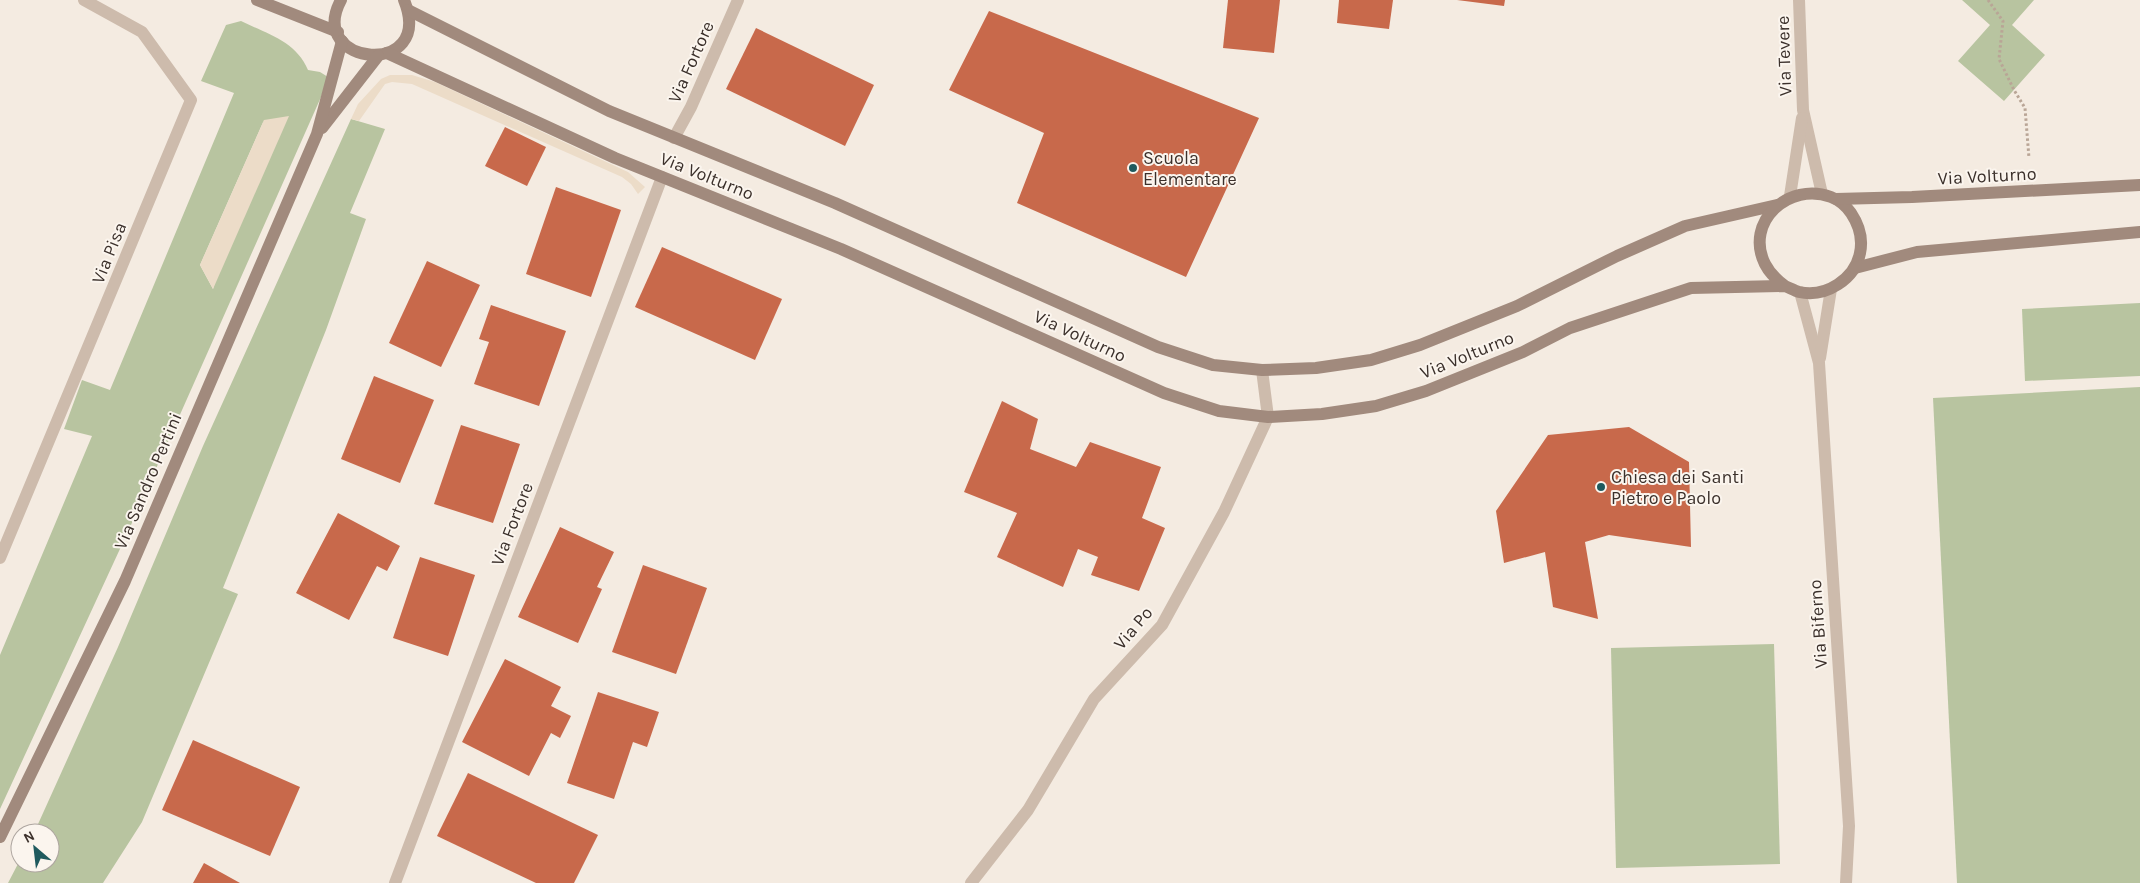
<svg xmlns="http://www.w3.org/2000/svg" width="2140" height="883" viewBox="0 0 2140 883" font-family="Karla,sans-serif">
<style>
.green{fill:#b8c4a0;fill-rule:evenodd}
.plaza{fill:#ecdcc8}
.building{fill:#c8694b}
.lines{fill:none;stroke-linecap:round;stroke-linejoin:round}
.path{stroke:#b9a596;stroke-width:3;stroke-dasharray:2.5 2.5;stroke-linecap:butt}
.street{stroke:#cdbbac;stroke-width:12}
.secondary{stroke:#a18a7d;stroke-width:12}
.poi-dot{fill:#1f5a5e;stroke:#fbf5ee;stroke-width:2}
.labels{text-anchor:middle;dominant-baseline:central;stroke-width:4;stroke-linejoin:round;paint-order:stroke}
.street-label{font-size:18px;fill:#3b302b;stroke:#fbf5ee}
.poi-label{font-size:18px;fill:#3b302b;stroke:#fbf5ee;text-anchor:start}
</style>
<rect width="100%" height="100%" fill="#f4ebe1"/>
<g class="green">
<path d="M1962 0H2034L2012 25 2045 55 2004 101 1958 61 1990 25Z"/>
<path d="M241 21C267 34 296 41 308 70L320 72 328 77 321 97 131 525 0 809V655L92 436 64 429 82 380 110 390 234 93 201 81 226 25ZM264 120 213 289 200 265Z"/>
<path d="M351 119 385 129 350 213 366 219 326 330 223 588 238 594 142 822 103 883H8L20 860V863H50V833H34L118 647 203 446Z"/>
<path d="M2140 303V376L2025 381 2022 309Z"/>
<path d="M2140 387V883H1957L1933 398Z"/>
<path d="M1774 644 1780 864 1616 868 1611 648Z"/>
</g>
<g class="plaza">
<path d="M390 75H412L435 82 628 172 645 187 638 194 631 184 622 177 412 84 392 82 385 84 359 121 351 119 358 104 381 79Z"/>
<path d="M289 116 213 289 200 265 264 120Z"/>
</g>
<g class="building">
<path d="M1228 0H1280L1274 53 1223 48Z"/>
<path d="M1339 0H1393L1389 29 1337 23Z"/>
<path d="M1457 0H1505L1504 6Z"/>
<path d="M989 11 1259 118 1186 277 1017 203 1044 133 949 90Z"/>
<path d="M756 28 874 85 845 146 726 89Z"/>
<path d="M505 127 546 147 527 186 485 166Z"/>
<path d="M556 187 621 210 591 297 526 274Z"/>
<path d="M662 247 782 299 755 360 635 307Z"/>
<path d="M427 261 480 285 441 367 389 343Z"/>
<path d="M491 305 566 331 539 406 474 384 489 342 479 339Z"/>
<path d="M374 376 434 400 400 483 341 459Z"/>
<path d="M1002 401 1038 419 1030 449 1076 467 1090 442 1161 467 1142 518 1165 528 1139 591 1091 575 1098 557 1078 549 1063 587 997 557 1017 513 964 492Z"/>
<path d="M461 425 520 444 493 523 434 504Z"/>
<path d="M1629 427 1689 462 1691 547 1609 535 1585 542 1598 619 1553 607 1545 552 1504 563 1496 511 1548 435Z"/>
<path d="M338 513 400 546 387 571 377 566 349 620 296 593Z"/>
<path d="M560 527 614 552 597 587 602 589 578 643 518 617Z"/>
<path d="M420 557 475 575 448 656 393 638Z"/>
<path d="M643 565 707 588 676 674 612 652Z"/>
<path d="M505 659 561 687 551 706 571 716 560 738 551 733 529 776 462 742Z"/>
<path d="M598 692 659 712 647 747 633 742 614 799 567 783Z"/>
<path d="M193 740 300 787 270 856 162 810Z"/>
<path d="M468 773 598 835 574 883H536L437 836Z"/>
<path d="M204 863 240 883H193Z"/>
</g>
<g class="lines">
<path class="path" d="M1988 0 2003 21 1999 59 2014 90 2025 108 2029 158"/>
<g class="street">
<path d="M1799 0 1803 110 1822 194"/>
<path d="M674 138 691 107 738 0"/>
<path d="M1790 196 1802 118"/>
<path d="M1800 292 1819 363 1849 826 1846 883"/>
<path d="M1820 358 1831 289"/>
<path d="M0 558 191 100 142 32 84 0"/>
<path d="M395 883 662 177"/>
<path d="M971 883 1028 810 1094 699 1162 625 1224 512 1268 417 1262 370"/>
</g>
<g class="secondary">
<path d="M257 0 338 32"/>
<path d="M341 0C305 67 436 79 404 0"/>
<path d="M408 10 609 111 835 203 1158 347 1213 365 1262 370 1316 368 1371 360 1420 345 1517 306 1617 256 1685 226 1777 205"/>
<path d="M387 53 615 158 841 249 1164 393 1219 411 1268 417 1322 414 1376 406 1426 391 1523 352 1570 328 1691 288 1785 286C1790 288 1795 291 1799 292 1826 298 1855 279 1860 253 1863 239 1859 225 1851 213 1846 206 1839 200 1831 197 1789 181 1744 222 1765 264 1770 274 1777 280 1785 286"/>
<path d="M322 128 378 56"/>
<path d="M1836 199 1912 197 2140 185"/>
<path d="M1855 268 1917 252 2140 232"/>
<path d="M0 837 125 581 317 134 342 41"/>
</g>
</g>
<g class="poi-dot">
<circle cx="1133" cy="168" r="5"/>
<circle cx="1601" cy="487" r="5"/>
</g>
<g class="labels">
<g class="street-label">
<text transform="translate(1784 56) rotate(-92)">Via Tevere</text>
<text transform="translate(691 62) rotate(-66)">Via Fortore</text>
<text transform="translate(707 176) rotate(22)">Via Volturno</text>
<text transform="translate(1987 176) rotate(-3)">Via Volturno</text>
<text transform="translate(109 253) rotate(-68)">Via Pisa</text>
<text transform="translate(1080 336) rotate(25)">Via Volturno</text>
<text transform="translate(1467 355) rotate(-22)">Via Volturno</text>
<text transform="translate(148 481) rotate(-67)">Via Sandro Pertini</text>
<text transform="translate(512 524) rotate(-69)">Via Fortore</text>
<text transform="translate(1818 624) rotate(-94)">Via Biferno</text>
<text transform="translate(1133 628) rotate(-50)">Via Po</text>
</g>
<g class="poi-label">
<text x="1143" y="158">Scuola<tspan x="1143" dy="21">Elementare</tspan></text>
<text x="1611" y="477">Chiesa dei Santi<tspan x="1611" dy="21">Pietro e Paolo</tspan></text>
</g>
</g>
<g transform="translate(35 848) rotate(332)"><circle r="24" fill="#fbf5ee" stroke="#aea6a0"/>
<path d="M0-4L9 19L0 12L-9 19Z" fill="#1f5a5e"/>
<text y="-8" font-size="14" font-weight="bold" text-anchor="middle" fill="#3b302b">N</text>
</g>
</svg>
